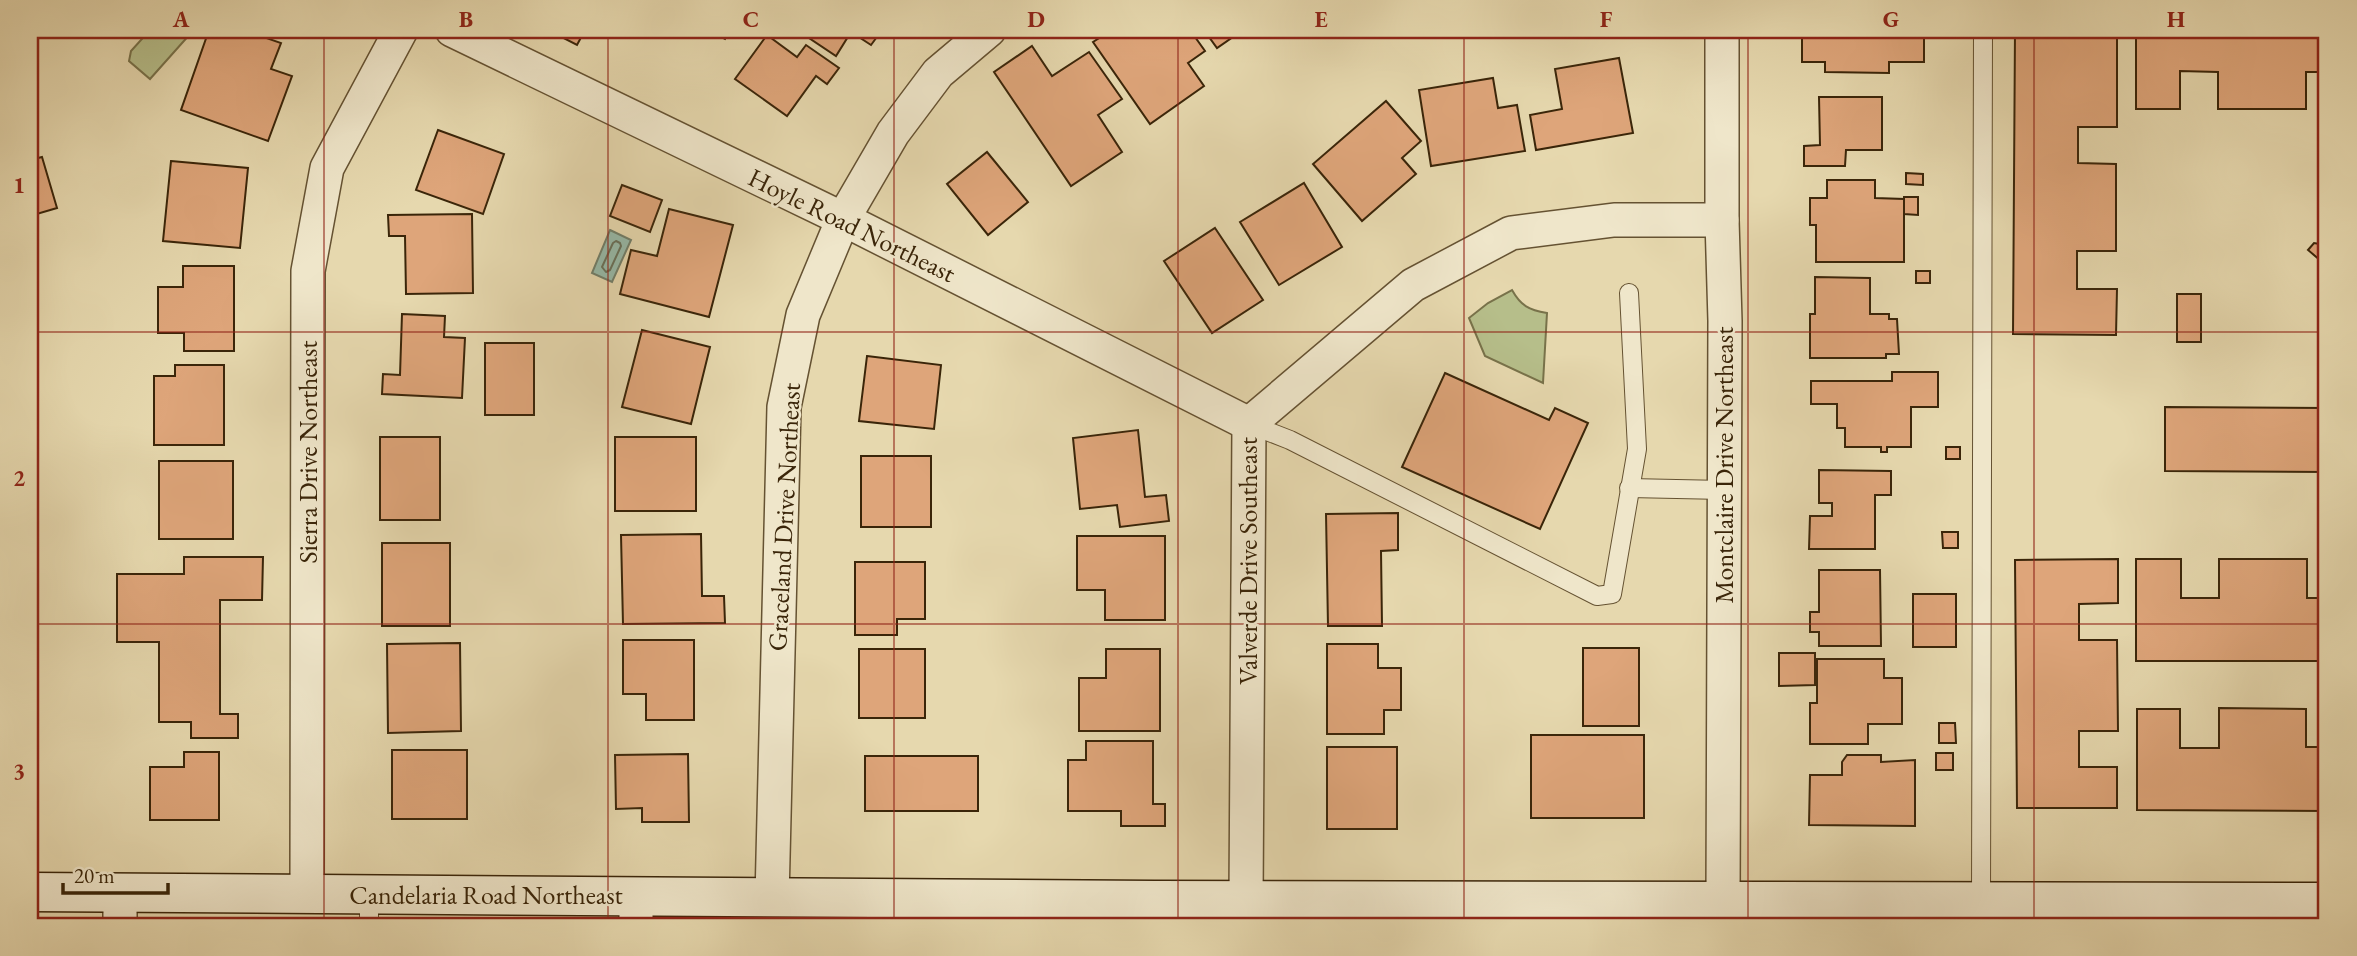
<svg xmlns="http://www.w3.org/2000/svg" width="2357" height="956" viewBox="0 0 2357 956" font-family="'EB Garamond',serif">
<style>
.green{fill:#b6be8a;stroke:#78724a;stroke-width:2}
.water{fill:#96baa9;stroke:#717e69;stroke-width:2}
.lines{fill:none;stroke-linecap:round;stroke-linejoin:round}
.shore{stroke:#687059;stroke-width:2}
.building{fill:#dea57a;stroke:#3a2509;stroke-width:2}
.lane-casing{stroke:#655232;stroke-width:20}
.street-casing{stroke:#655232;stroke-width:36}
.secondary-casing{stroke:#3a2509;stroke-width:41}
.lane{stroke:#efe6ca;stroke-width:18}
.street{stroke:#efe6ca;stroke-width:33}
.secondary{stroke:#efe6ca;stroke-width:38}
.grid{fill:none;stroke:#8f2418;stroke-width:2;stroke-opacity:0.55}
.labels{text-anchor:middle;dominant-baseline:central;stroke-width:5;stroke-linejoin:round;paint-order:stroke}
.street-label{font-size:26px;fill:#3a2509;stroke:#efe6ca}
.neatline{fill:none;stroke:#8f2418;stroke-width:2.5}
.grid-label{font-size:23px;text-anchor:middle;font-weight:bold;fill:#8f2418}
</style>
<rect width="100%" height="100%" fill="#e6d8ae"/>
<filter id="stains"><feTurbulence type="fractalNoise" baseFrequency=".00286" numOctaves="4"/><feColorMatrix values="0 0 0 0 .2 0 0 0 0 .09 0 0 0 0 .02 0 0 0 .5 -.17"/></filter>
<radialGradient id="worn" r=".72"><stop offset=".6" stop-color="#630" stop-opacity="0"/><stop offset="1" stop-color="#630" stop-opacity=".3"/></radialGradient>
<g class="green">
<path d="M150 30H188L191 33 150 79 129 61 131 51Z"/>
<path d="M1512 290C1521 306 1529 310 1547 313L1543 383 1485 356 1469 318 1488 303Z"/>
</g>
<path class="water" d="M610 230 631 240 612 282 592 273Z"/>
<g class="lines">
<path class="shore" d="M616 241 620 243 621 246 610 270 606 272 602 267 613 243Z"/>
</g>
<g class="building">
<path d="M209 30H243L281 43 271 69 292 76 268 141 181 110Z"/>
<path d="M548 30H585L577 45Z"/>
<path d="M708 30H730L725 39Z"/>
<path d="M797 30H882L871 45 851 32 836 56Z"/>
<path d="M1112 30H1190L1205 51 1188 63 1204 86 1150 124 1093 42Z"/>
<path d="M1204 30H1243L1217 48Z"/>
<rect x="1542" y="30" width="90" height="4"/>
<path d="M1802 30H1924V62H1889V73L1825 72V62H1802Z"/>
<path d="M2015 30H2079V37H2117V127H2078V163L2116 164V251H2077V289H2117L2116 335 2013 334Z"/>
<path d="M2136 30H2327V72H2306V109H2218V72L2180 71V109H2136Z"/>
<path d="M767 35 797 57 806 45 839 68 827 84 816 76 787 116 735 79Z"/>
<path d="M1032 46 1052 76 1089 52 1122 99 1098 115 1122 152 1071 186 994 72Z"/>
<path d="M1619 58 1633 133 1536 150 1530 115 1562 109 1555 69Z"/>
<path d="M1493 78 1498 108 1517 105 1525 151 1431 166 1419 90Z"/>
<path d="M1819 97H1882V150H1846L1845 166H1804V146L1820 145Z"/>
<path d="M1386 101 1421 141 1402 158 1416 174 1362 221 1313 164Z"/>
<path d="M438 130 504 154 483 214 416 190Z"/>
<path d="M987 152 1028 202 988 235 947 184Z"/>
<path d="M42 157 57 208 30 216V160Z"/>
<path d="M171 161 248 168 240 248 163 241Z"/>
<path d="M1906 173 1923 174V185L1906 184Z"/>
<path d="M1827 180H1875V198L1904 199V262H1816V225H1810V198H1827Z"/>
<path d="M1304 183 1342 247 1279 285 1240 222Z"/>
<path d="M622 185 662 200 650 232 610 216Z"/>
<path d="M2327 192V266L2308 250 2314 243 2320 244Z"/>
<path d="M1904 197H1918V215L1904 214Z"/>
<path d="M669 209 733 225 709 317 620 294 631 250 657 256Z"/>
<path d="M472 214 473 293 406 294 405 236H389L388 215Z"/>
<path d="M1215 228 1263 300 1212 333 1164 261Z"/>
<path d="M183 266H234V351H184V333H158V287H183Z"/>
<rect x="1916" y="271" width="14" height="12"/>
<path d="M1815 277 1870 278V314H1889V319H1897L1899 354H1886V358H1810V314H1815Z"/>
<rect x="2177" y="294" width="24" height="48"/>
<path d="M402 314 445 316 444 337 465 338 462 398 382 394 383 374 400 375Z"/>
<path d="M642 330 710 347 691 424 622 407Z"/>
<rect x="485" y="343" width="49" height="72"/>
<path d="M867 356 941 365 934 429 859 421Z"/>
<path d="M175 365H224V445H154V376H175Z"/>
<path d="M1892 372H1938V407H1911V447H1887V452H1881V447H1845V428H1837V404H1811V381H1892Z"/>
<path d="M1445 373 1549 420 1555 408 1588 423 1540 529 1402 467Z"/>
<path d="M2165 407 2327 408V472L2165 471Z"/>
<path d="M1138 430 1145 497 1166 495 1169 521 1120 527 1117 505 1080 509 1073 438Z"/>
<rect x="380" y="437" width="60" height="83"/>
<rect x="615" y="437" width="81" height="74"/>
<rect x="1946" y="447" width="14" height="12"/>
<rect x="861" y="456" width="70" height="71"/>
<rect x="159" y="461" width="74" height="78"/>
<path d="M1819 470 1891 471V495H1875V549H1809L1810 516H1832V503H1819Z"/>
<path d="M1398 513V550L1381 551 1382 626H1328L1326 514Z"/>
<path d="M1942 532H1958V548H1943Z"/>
<path d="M701 534 702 596H724L725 623 623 624 621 535Z"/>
<path d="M1077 536H1165V620H1105V590H1077Z"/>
<rect x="382" y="543" width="68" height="83"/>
<path d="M184 557H263L262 600H220V714H238V738H191V722H159V642H117V574H184Z"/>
<path d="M2118 559V603L2079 604V640H2117L2118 731H2079V767H2117V808H2017L2015 560Z"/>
<path d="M2136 559H2181V598H2219V559H2307V598H2327V661H2136Z"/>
<path d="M855 562H925V619H897V635H855Z"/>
<path d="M1819 570H1880L1881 646H1819V632H1810V612H1819Z"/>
<rect x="1913" y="594" width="43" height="53"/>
<path d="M623 640H694V720H646V694H623Z"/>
<path d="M460 643 461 731 388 733 387 644Z"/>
<path d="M1327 644H1378V668H1401V710H1384V734H1327Z"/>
<rect x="1583" y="648" width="56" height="78"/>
<rect x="859" y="649" width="66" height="69"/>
<path d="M1106 649H1160V731H1079V678H1106Z"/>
<path d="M1779 653H1815V685L1779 686Z"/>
<path d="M1817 659H1884V678H1902V724H1868V744H1810V703H1817Z"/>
<path d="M2219 708 2306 709V747H2327V811L2137 810V709H2180V748H2219Z"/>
<path d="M1939 723H1955L1956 743H1939Z"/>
<rect x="1531" y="735" width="113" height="83"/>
<path d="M1086 741H1153V804H1165V826H1121V811H1068V760H1086Z"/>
<rect x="1327" y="747" width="70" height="82"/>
<rect x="392" y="750" width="75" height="69"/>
<path d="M184 752H219V820H150V767H184Z"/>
<rect x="1936" y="753" width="17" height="17"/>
<path d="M688 754 689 822H642V808L616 809 615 755Z"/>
<path d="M1847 755H1881V762L1915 760V826L1809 825 1810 775H1842V762Z"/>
<rect x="865" y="756" width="113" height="55"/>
</g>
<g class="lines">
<g class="lane-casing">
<g id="lane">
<path d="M1249 424 1290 440 1597 596 1612 594 1637 449 1629 293"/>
<path d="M1629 488 1724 490"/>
<path d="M369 894V926"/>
<path d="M894 898 895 926"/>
<path d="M1393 900V926"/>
<path d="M1981 901 1983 30"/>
</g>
</g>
<g class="street-casing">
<g id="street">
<path d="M452 30 843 219 1249 424"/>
<path d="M1722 30V220L1725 321 1723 900"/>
<path d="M307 894 308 271 327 168 401 30"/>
<path d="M772 898 784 407 803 315 843 219 893 133 938 73 989 30"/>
<path d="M1154 900V926"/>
<path d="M1246 900 1249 424 1413 285 1511 233 1614 220H1722"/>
<path d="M120 926V892"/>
<path d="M636 926V896"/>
</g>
</g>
<g class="secondary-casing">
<path id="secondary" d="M30 892 1154 900 2327 902"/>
</g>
<use href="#lane" class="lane"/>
<use href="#street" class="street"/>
<use href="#secondary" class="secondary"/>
</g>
<path class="grid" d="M324 30V926M608 30V926M894 30V926M1178 30V926M1464 30V926M1748 30V926M2034 30V926M30 332H2327M30 624H2327"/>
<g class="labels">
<g class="street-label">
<text transform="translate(852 225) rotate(26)">Hoyle Road Northeast</text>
<text transform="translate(308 452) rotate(-90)">Sierra Drive Northeast</text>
<text transform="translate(1724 465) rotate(-90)">Montclaire Drive Northeast</text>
<text transform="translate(784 517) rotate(-87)">Graceland Drive Northeast</text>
<text transform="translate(1248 561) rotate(-90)">Valverde Drive Southeast</text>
<text x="486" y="895">Candelaria Road Northeast</text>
</g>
</g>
<rect width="2357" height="956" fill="none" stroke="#e6d8ae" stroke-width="77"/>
<path d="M63 883v10h105v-10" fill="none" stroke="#3a2509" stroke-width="3.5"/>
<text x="74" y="883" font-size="21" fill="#3a2509" stroke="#efe6ca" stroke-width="5" paint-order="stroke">20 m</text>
<rect x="38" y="38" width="2280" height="880" class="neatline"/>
<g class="grid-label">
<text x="181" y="27">A</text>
<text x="466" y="27">B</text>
<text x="751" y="27">C</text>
<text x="1036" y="27">D</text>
<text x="1321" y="27">E</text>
<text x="1606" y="27">F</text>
<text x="1891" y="27">G</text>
<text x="2176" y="27">H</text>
<text x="19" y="193">1</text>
<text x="19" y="486">2</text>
<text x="19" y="779">3</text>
</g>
<rect width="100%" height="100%" filter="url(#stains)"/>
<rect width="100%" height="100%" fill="url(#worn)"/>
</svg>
